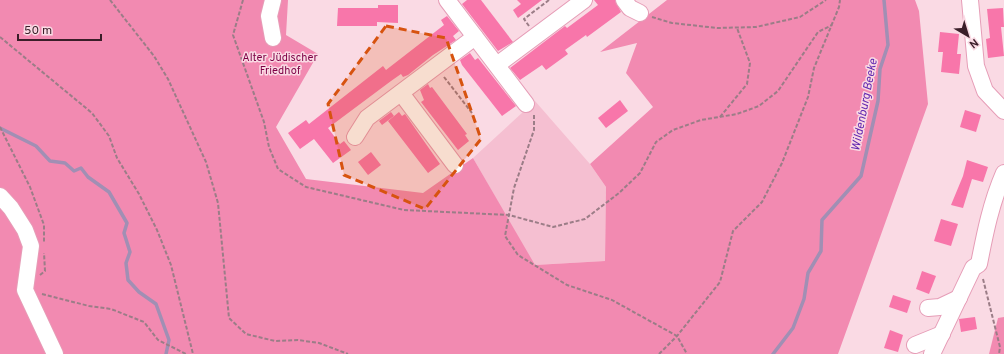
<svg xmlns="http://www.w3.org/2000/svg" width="1004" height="354" viewBox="0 0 1004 354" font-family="Overpass,sans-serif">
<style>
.green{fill:#f5bfd1}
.forest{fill:#f28ab1}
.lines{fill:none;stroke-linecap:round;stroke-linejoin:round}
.stream{stroke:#a18fb4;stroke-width:3.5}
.building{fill:#f876aa}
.minor-casing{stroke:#e69db7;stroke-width:18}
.path{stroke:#9b7d87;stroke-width:2;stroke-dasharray:4 2;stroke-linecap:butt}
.minor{stroke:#fff;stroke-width:16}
.marked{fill:#d7530f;fill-opacity:0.2;stroke:#d7530f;stroke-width:3;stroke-dasharray:8 5;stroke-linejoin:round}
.labels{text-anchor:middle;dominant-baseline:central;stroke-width:3;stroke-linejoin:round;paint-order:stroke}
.park-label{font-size:11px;fill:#7d0045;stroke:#fadae4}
.water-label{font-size:12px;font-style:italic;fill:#6229b0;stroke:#fadae4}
</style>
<rect width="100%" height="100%" fill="#fadae4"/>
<path class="green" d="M535 101 590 164 606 187 605 261 534 265 473 158Z"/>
<g class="forest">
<path d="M0 0H288L286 35 318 54 276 127 306 179 423 193 473 158 535 265 605 261 606 187 590 164 653 107 626 73 637 43 600 52 667 0H915L919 11 928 104 838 354H0Z"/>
<path d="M1004 317V354H989L998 318Z"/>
</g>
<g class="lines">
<g class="stream">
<path d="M0 128 36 146 50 161 65 163 74 171 81 168 88 177 109 192 127 223 124 233 130 252 126 263 128 280 139 292 156 304 169 340 166 354"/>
<path d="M773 354 793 328 804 299 808 273 821 251 822 220 861 176 878 101 880 69 888 45 884 0"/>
</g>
</g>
<g class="building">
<path d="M467 0H481L513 42 498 51 462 4Z"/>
<path d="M517 0H542L518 18 513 10 521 4Z"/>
<path d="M594 0H615L621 12 587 37 586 35 565 50 568 54 546 70 542 65 520 80 510 68 565 26 567 28 598 5Z"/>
<path d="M378 5H398V23L377 22V26H337L338 8H378Z"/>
<path d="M1003 8 1004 27H1001L1004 56 988 58 986 39 990 38 987 9Z"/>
<path d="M447 16 459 31 453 36 456 40 433 55 408 75 403 77 401 74 391 81 328 128 340 144 344 141 351 150 333 163 314 139 300 149 288 133 306 120 309 124 383 66 386 70 444 25 441 20Z"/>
<path d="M940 32 959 34 957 54H961L959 74 941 72 943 52H938Z"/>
<path d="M470 53 475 60 478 58 516 106 502 116 462 65 460 60Z"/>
<path d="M428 84 430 88 432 87 467 134 465 135 469 141 458 150 421 102 424 100 420 90Z"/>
<path d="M620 100 628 111 606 128 598 118Z"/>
<path d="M965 110 981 115 976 132 960 127Z"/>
<path d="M391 112 394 116 382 125 379 121Z"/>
<path d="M399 112 402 116 405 114 440 164 428 173 388 121Z"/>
<path d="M371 152 381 165 368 175 358 162Z"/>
<path d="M967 160 988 167 983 182 972 179 963 208 951 205 963 176Z"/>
<path d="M941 219 958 224 951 246 934 241Z"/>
<path d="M922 271 936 276 929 294 916 289Z"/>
<path d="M893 295 911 301 907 313 889 307Z"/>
<path d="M975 317 977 329 961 332 959 319Z"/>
<path d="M890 330 903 335 898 352 884 348Z"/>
</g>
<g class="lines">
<g class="minor-casing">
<g id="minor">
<path d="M447 0 526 104"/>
<path d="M624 0 630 8 640 13"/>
<path d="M970 0 976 66 985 91 1004 111"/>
<path d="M273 38 269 16 273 0"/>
<path d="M497 65 584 0"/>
<path d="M401 93 455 165"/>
<path d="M355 137 367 118 475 37"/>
<path d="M0 196 11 208 25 230 31 246 25 290 55 354"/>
<path d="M928 308 940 307 959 298"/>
<path d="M915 345 942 334"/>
<path d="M932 354 973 268 979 264C985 233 991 203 1004 173"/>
</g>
</g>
<g class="path">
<path d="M110 0 154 56 168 79 206 162 218 203 229 318 246 334 275 341 298 340 319 343 348 354"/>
<path d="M243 0 233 35 264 122 269 147 278 169 306 187 404 210 509 215 553 227 585 219 619 193 640 173 656 142 673 130 701 120 737 114 759 106 778 91 818 32 832 25"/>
<path d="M652 17 672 23 717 28 756 27 800 17 826 0"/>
<path d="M529 26 524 19 549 0"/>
<path d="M0 37 92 113 109 136 117 158 139 194 157 230 171 265 193 354"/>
<path d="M444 77 472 113"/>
<path d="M534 115V130L514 188 505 236 518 255 567 285 612 300 677 336 687 354"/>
<path d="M720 117 747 84 750 63 737 28"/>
<path d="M0 127 30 187 44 225V242"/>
<path d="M40 275 45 271 44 253"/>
<path d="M983 279 1000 347 999 354"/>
<path d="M42 294 89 306 111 309 144 322 158 340 186 354"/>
<path d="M659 354 677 336 720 282 733 231 762 202 782 163 808 97 814 68 839 7 840 0"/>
</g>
<use href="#minor" class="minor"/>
</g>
<path class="marked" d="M386 26 446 38 481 139 425 209 344 175 328 104Z"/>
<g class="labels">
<g class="park-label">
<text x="280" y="58">Alter Jüdischer<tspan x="280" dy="13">Friedhof</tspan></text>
</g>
<g class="water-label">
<text transform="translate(865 105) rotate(-79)">Wildenburg Beeke</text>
</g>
</g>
<g transform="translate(968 36) rotate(142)" stroke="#fadae4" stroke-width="3" paint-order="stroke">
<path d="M0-3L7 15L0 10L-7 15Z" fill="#3a1e29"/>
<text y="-6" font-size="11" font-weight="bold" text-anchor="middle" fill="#3a1e29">N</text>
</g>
<path d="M18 34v6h83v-6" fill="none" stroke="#3a1e29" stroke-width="2"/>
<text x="24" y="34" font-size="12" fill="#3a1e29" stroke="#fadae4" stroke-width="3" paint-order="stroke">50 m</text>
</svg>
